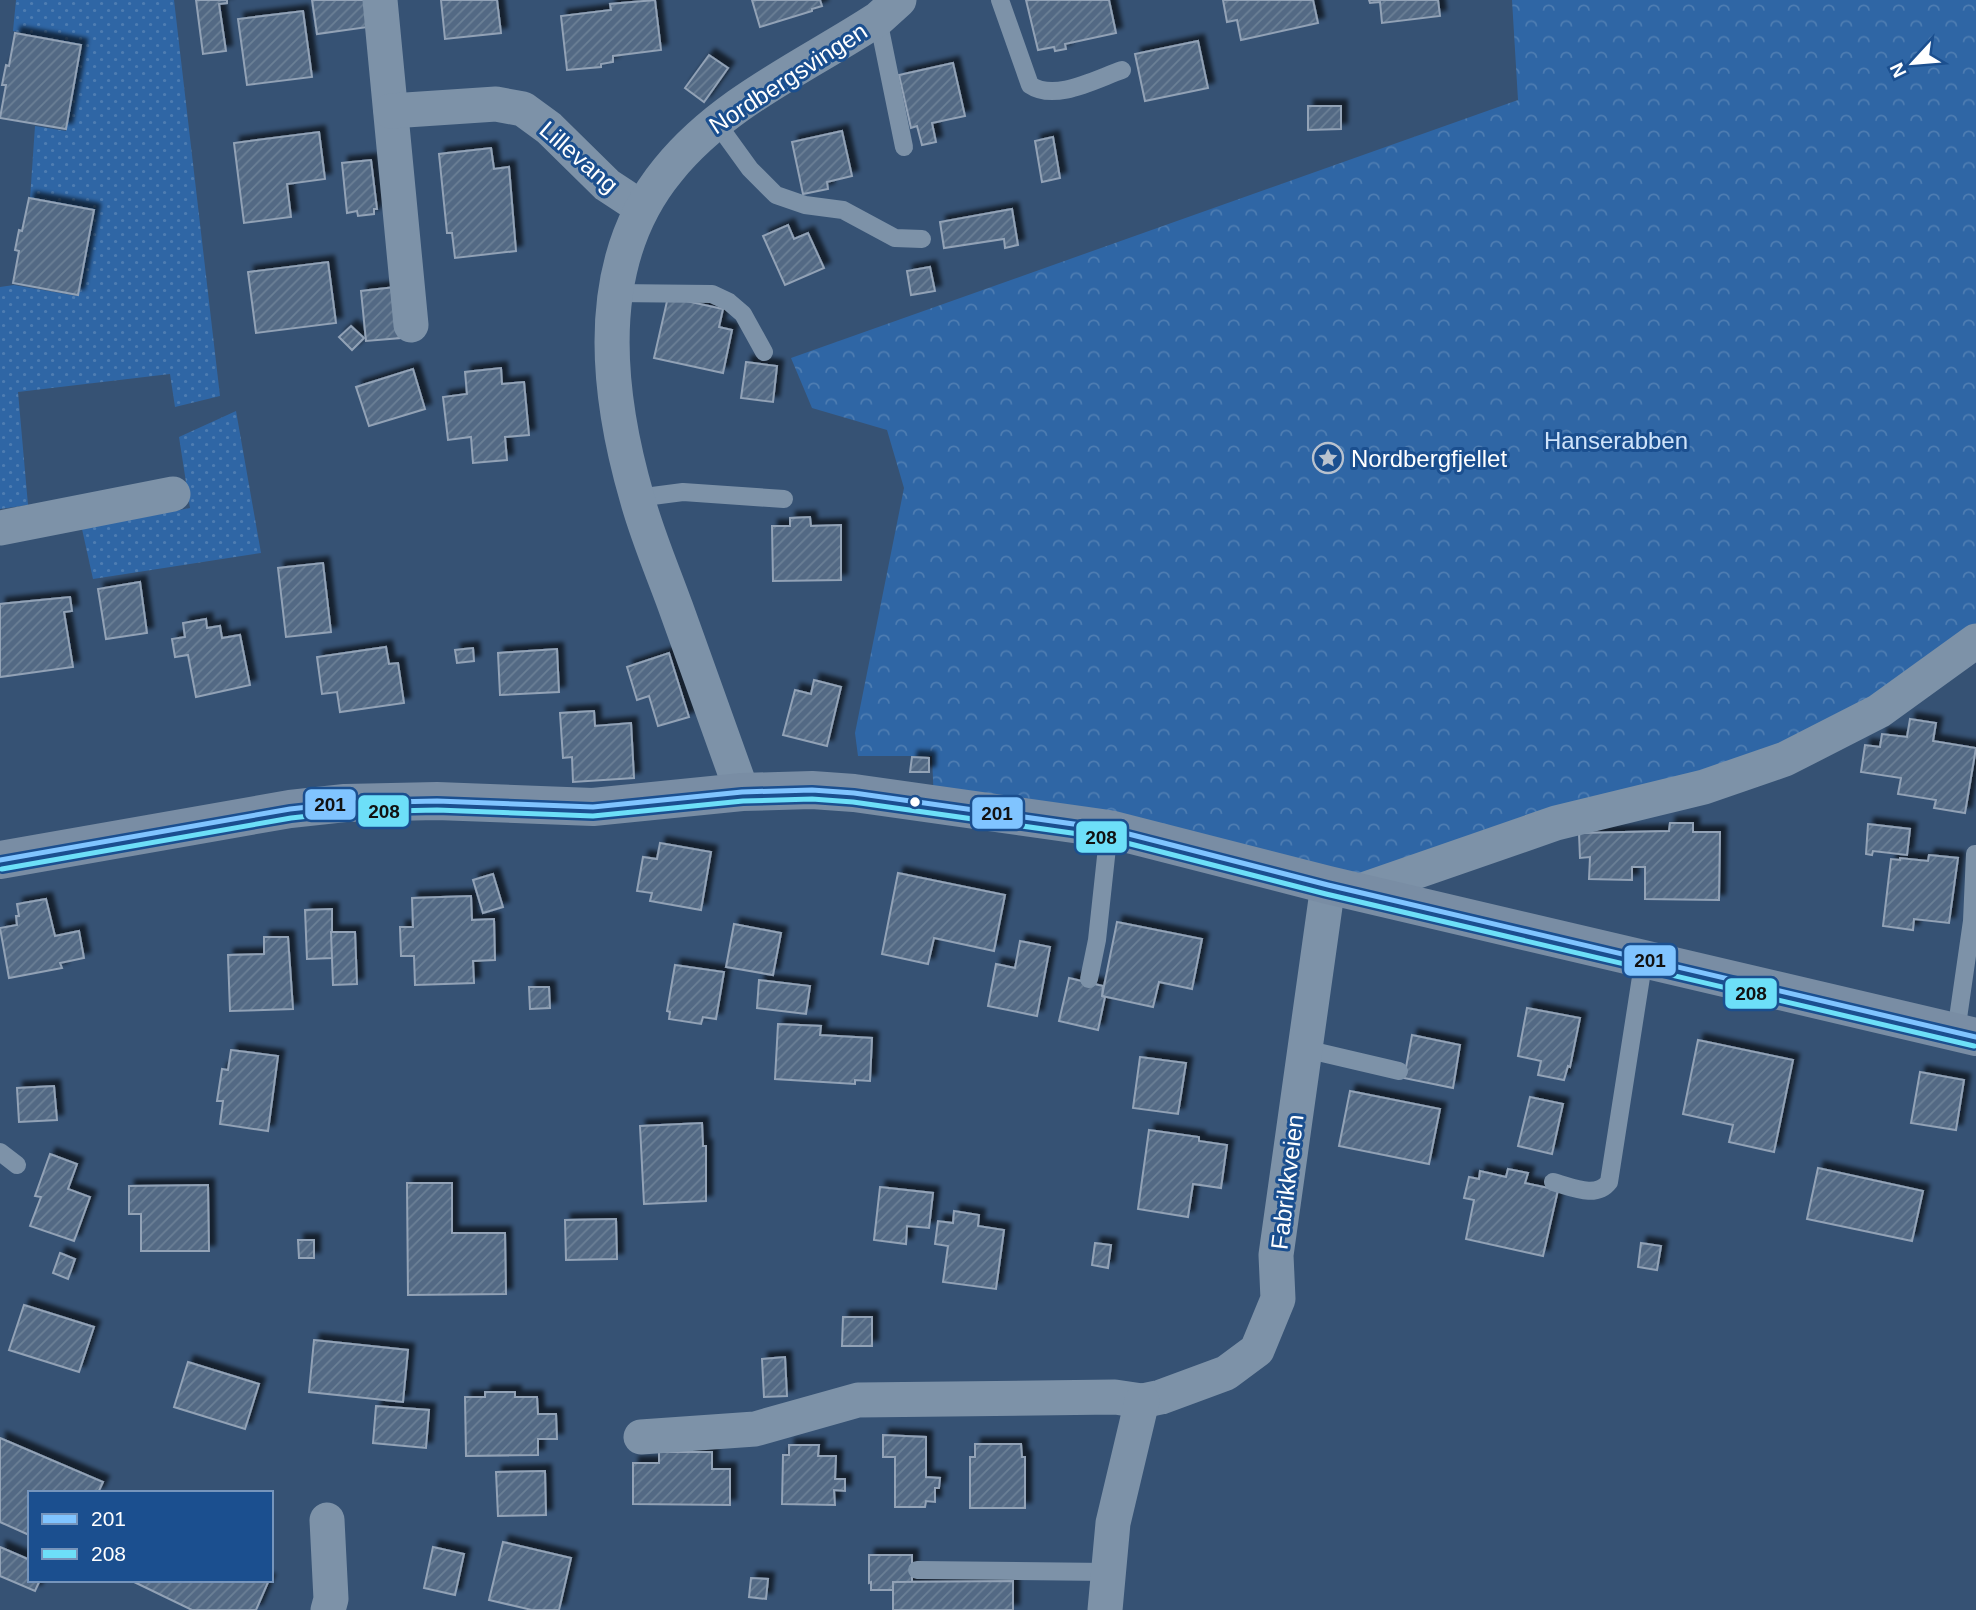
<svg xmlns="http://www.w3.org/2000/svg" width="1976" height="1610" viewBox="0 0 1976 1610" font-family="Arial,sans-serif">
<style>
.grass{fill:url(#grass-dots)}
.forest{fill:url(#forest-crowns)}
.building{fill:url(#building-hatch);stroke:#92a2b6;stroke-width:2;filter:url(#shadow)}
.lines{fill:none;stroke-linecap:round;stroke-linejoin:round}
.lane{stroke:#7d92a8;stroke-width:18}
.street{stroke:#7d92a8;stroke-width:35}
.secondary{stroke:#798da4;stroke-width:38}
.bus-1-casing{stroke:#1b4f8f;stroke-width:10}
.bus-2-casing{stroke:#1b4f8f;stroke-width:10}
.bus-1{stroke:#80c4ff;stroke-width:5}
.bus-2{stroke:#6ddff8;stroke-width:5}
.bus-dot{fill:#fff;stroke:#1b4f8f;stroke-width:2.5}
.labels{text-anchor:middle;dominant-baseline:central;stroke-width:6;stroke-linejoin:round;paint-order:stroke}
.street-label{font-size:24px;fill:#fff;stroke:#1b4f8f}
.park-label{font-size:24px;fill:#cfe3fa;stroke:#1b4f8f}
.poi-label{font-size:24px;fill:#fff;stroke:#1b4f8f;text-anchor:start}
.line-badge{stroke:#1b4f8f;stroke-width:2.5}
.pale-badge-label{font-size:19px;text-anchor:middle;font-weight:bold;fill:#111}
</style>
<defs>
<pattern id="grass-dots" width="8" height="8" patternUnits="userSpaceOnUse" patternTransform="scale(1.75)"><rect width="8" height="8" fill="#2f66a5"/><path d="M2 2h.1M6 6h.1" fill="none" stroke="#4e7db2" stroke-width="1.8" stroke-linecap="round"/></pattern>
<pattern id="forest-crowns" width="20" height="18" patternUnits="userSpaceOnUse" patternTransform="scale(1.75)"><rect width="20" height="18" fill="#2f66a5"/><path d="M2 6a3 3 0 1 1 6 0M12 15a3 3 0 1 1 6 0" fill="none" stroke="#4e7db2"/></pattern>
<pattern id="building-hatch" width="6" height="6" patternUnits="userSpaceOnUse" patternTransform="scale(1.75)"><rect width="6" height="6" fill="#526984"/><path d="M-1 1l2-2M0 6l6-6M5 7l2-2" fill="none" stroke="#6c8096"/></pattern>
<filter id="shadow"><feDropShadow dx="6" dy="-6" stdDeviation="2" flood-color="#0009"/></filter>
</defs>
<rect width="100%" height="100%" fill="#365274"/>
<g class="grass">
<path d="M16 0H174L220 396 175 407 170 374 18 392 28 505 0 509V287L14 285 77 296 95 212 30 199 35 126 66 131 82 45 13 31Z"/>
<path d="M236 411 261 553 93 579 82 529 190 508 179 437Z"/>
</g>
<path class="forest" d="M1512 0H1976V641L1879 711 1360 891 934 803 932 756H858L855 733 904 488 887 430 812 408 791 358 1518 100Z"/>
<g class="building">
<path d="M196 0H227V3L219 4 226 51 203 54Z"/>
<path d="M312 0H364L368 27 317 34Z"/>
<path d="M441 0H497L501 33 445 39Z"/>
<path d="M655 0 661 50 613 56V62L601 64V67L567 70 561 16 611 10 610 4Z"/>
<path d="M752 0H820L822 6 812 9V11L760 27Z"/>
<path d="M1026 0H1109L1116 33 1065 44 1066 49 1055 51 1054 47 1038 50Z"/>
<path d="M1223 0H1313L1318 23 1241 40 1237 20 1227 22Z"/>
<path d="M1369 0H1438L1440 16 1382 23 1380 2 1370 3Z"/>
<path d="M303 11 312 77 247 85 238 19Z"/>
<path d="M15 33 81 45 66 129 0 118 6 85H2L6 65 9 66Z"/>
<path d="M1198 41 1208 88 1145 101 1135 54Z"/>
<path d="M709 55 728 68 704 102 685 88Z"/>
<path d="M953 63 965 116 932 123 936 142 922 145 917 126 911 128 899 75Z"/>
<path d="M1308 106H1341V129L1308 130Z"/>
<path d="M842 131 852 176 827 182 828 189 803 194 792 142Z"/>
<path d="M319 132 325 179 287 184 291 217 244 223 234 143Z"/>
<path d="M1053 137 1060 178 1042 182 1035 141Z"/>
<path d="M491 148 494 169 509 167 516 251 455 258 452 233H447L439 154Z"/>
<path d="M371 160 377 209H374V214L358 216 357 211 347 213 342 163Z"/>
<path d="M29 198 94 210 78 295 13 283 19 251 15 250 19 230 22 231Z"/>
<path d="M1012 209 1018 245 1005 248 1004 239 944 248 940 222Z"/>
<path d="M788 225 794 239 808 233 824 268 785 285 763 236Z"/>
<path d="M328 262 336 323 256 333 248 272Z"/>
<path d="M930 267 935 291 911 295 907 271Z"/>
<path d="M395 287 401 338 366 341 361 291Z"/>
<path d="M668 297 723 309 719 327 732 330 723 373 654 358Z"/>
<path d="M351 326 364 338 352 350 339 337Z"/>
<path d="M746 362 777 366 773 402 741 398Z"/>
<path d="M501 368 502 384 524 382 529 435 505 437 507 460 473 463 471 437 448 440 443 397 467 394 465 372Z"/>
<path d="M413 369 425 409 369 426 356 387Z"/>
<path d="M810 517 811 526 841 525V580L773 581 772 526H790V518Z"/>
<path d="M323 563 331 632 286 637 278 568Z"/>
<path d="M140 582 147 633 106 639 98 589Z"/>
<path d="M70 597 72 611 64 612 73 667 0 677V604Z"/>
<path d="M206 619 207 628 220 626 222 638 240 635 250 685 196 697 188 655 175 657 172 639 185 637 183 623Z"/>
<path d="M386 647 389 664 398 663 404 703 340 712 337 692 322 694 317 657Z"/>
<path d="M473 648 474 661 457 663 455 650Z"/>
<path d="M557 649 559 692 500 695 498 653Z"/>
<path d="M669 653 689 717 658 726 649 696 637 700 627 667Z"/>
<path d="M814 680 841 687 827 746 783 735 795 690 811 694Z"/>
<path d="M594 711 595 726 631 723 634 778 573 782 572 757 563 758 560 713Z"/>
<path d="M1910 719 1936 723 1933 741 1976 748 1965 813 1934 808 1936 800 1898 794 1901 778 1861 772 1865 745 1880 747 1882 734 1907 737Z"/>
<path d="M912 757 929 758V772H910Z"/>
<path d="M1670 823H1693V832H1720L1719 900 1645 899V867H1632V880L1589 879 1590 857 1580 858 1579 833 1669 831Z"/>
<path d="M1868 824 1910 829 1907 855 1873 851 1872 855 1866 854Z"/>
<path d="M660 843 711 852 701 910 650 901 652 893 637 891 643 857 657 859Z"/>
<path d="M1929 855 1958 858 1949 923 1914 919 1913 930 1883 926 1891 859 1900 860V858L1928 861Z"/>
<path d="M898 873 1005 895 994 951 934 938 928 964 882 954Z"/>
<path d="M493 874 503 907 483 913 473 880Z"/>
<path d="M471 896 472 920 494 919 495 960 473 961 474 983 415 985 414 956H401L400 927H413L412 898Z"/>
<path d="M46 899 55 936 79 931 84 958 60 963 62 968 9 978 0 928 17 925 16 916H19L17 904Z"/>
<path d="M332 909V958L307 959 305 910Z"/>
<path d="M1117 922 1202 939 1192 989 1159 982 1153 1007 1102 996Z"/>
<path d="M734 924 781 933 773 975 726 967Z"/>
<path d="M331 932H355L357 984 333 985Z"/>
<path d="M264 937H288L293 1009 230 1011 228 955 264 954Z"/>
<path d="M1020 941 1050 947 1037 1016 988 1006 996 964 1015 968Z"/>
<path d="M675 965 724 972 716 1019 703 1017 701 1024 669 1019 670 1012 667 1011Z"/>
<path d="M1069 978 1103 986 1102 996 1105 997 1098 1030 1059 1021Z"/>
<path d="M759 980 810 986 806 1014 757 1008Z"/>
<path d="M529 987H549L550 1008 530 1009Z"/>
<path d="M1527 1008 1580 1018 1570 1067 1568 1066 1564 1080 1538 1075 1541 1061 1518 1056Z"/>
<path d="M778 1024 821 1026 820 1035 872 1038 870 1081 855 1080V1084L775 1079Z"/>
<path d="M1412 1035 1460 1045 1453 1088 1404 1078Z"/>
<path d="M1698 1040 1793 1060 1774 1152 1729 1142 1733 1125 1683 1114Z"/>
<path d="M231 1050 278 1056 268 1131 220 1124 223 1101H217L222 1069 228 1070Z"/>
<path d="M1140 1057 1186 1063 1178 1114 1133 1108Z"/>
<path d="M1920 1072 1964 1080 1956 1130 1911 1123Z"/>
<path d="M54 1086 57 1120 19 1122 17 1088Z"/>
<path d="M1350 1091 1440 1109 1429 1164 1339 1146Z"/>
<path d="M1530 1097 1563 1104 1552 1154 1518 1146Z"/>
<path d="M702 1123 703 1146H706V1201L644 1204 640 1126Z"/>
<path d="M1149 1130 1199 1137V1141L1227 1145 1221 1188 1193 1184 1188 1217 1138 1209Z"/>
<path d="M50 1154 77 1164 68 1189 90 1197 74 1241 30 1226 41 1197 35 1196Z"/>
<path d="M1818 1168 1923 1191 1912 1241 1807 1219Z"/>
<path d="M1508 1169 1528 1173 1525 1183 1558 1190 1543 1256 1466 1239 1474 1200 1464 1198 1469 1177 1479 1179 1480 1171 1506 1177Z"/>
<path d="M407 1183H452V1233H505L506 1294 408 1295Z"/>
<path d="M208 1185 209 1251H141V1214H129V1186Z"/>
<path d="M880 1187 933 1193 929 1228 907 1226 906 1244 874 1240Z"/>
<path d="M954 1211 979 1215 978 1226 1004 1230 996 1289 943 1282 948 1246 935 1244 938 1221 953 1223Z"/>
<path d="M616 1219 617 1259 566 1260 565 1220Z"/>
<path d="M298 1240H314V1258H299Z"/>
<path d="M1095 1243 1111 1245 1108 1268 1092 1265Z"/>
<path d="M1641 1243 1661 1246 1657 1270 1638 1267Z"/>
<path d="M60 1253 75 1259 68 1279 53 1273Z"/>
<path d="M24 1305 94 1327 79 1372 9 1350Z"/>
<path d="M843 1317H872V1346H842Z"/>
<path d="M314 1340 408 1350 403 1402 309 1392Z"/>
<path d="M785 1357 787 1396 764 1397 762 1359Z"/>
<path d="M188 1362 259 1384 245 1429 174 1407Z"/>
<path d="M485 1392H515V1397H537L538 1414H556L557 1439H538V1455L466 1456 465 1397H485Z"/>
<path d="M376 1406 429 1410 426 1448 373 1443Z"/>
<path d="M883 1435 926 1437V1477L940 1478 939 1488H935V1502L926 1501 925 1507H895V1457H883Z"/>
<path d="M0 1438 103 1482 98 1493H30V1532L27 1534 0 1522Z"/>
<path d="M975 1444H1021L1022 1457H1025V1508H970V1457H975Z"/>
<path d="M789 1445H819L818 1456H836L835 1479H845V1491L834 1490 835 1505 782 1504 783 1455H789Z"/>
<path d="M659 1452H712V1469H730V1505L633 1504V1463H659Z"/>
<path d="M545 1471 546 1515 498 1516 496 1472Z"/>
<path d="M503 1542 571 1558 559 1610H532L489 1600Z"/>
<path d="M0 1547 30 1560V1580H40L35 1591 0 1576Z"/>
<path d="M433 1547 464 1554 455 1595 424 1588Z"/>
<path d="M869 1555H912V1582H893V1590H871V1582L869 1583Z"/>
<path d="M751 1578 768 1579 766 1599 749 1597Z"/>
<path d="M130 1580H269L256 1610H192Z"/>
<path d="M1013 1581V1610H893V1582Z"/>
</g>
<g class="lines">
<g class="lane">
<path d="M1000 0 1030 85C1055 102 1096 79 1122 70"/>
<path d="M878 19 904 147"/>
<path d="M716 122 750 169 776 195 805 205 843 210 895 238 922 239"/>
<path d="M614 293 712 294 729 302 743 314 764 352"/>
<path d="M637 498 683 492 784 499"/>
<path d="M1089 979 1097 940 1109 829"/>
<path d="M1956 1032 1972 921 1975 854"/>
<path d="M1305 1049 1399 1071"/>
<path d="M0 1152 17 1165"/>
<path d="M1553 1182C1572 1187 1596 1199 1609 1182L1644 958"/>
<path d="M917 1570 1109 1572"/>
</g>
<g class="street">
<path d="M380 0 411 325"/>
<path d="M391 111 496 104 523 109 549 128 607 185 642 208"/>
<path d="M0 528 173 494"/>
<path d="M742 792C720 731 698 669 676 608 663 572 647 535 637 498 606 391 592 262 668 170 723 102 806 66 878 19L899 0"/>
<path d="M1360 891 1556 823 1704 787 1785 759 1879 711 1976 641"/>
<path d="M641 1437 755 1429 858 1400 1115 1397 1142 1401 1161 1397 1226 1373 1257 1350 1278 1299 1276 1255 1328 885"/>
<path d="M327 1520 331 1599 328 1610"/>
<path d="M1105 1610 1113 1523 1142 1401"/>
</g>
<path class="secondary" d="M0 860 290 809 345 803 437 801 593 807 742 792 812 790 854 793 1109 829 1328 885 1976 1037"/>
<g class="bus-1-casing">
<path id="bus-1" d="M0 860 290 809 345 803 437 801 593 807 742 792 812 790 854 793 1109 829 1328 885 1976 1037"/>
</g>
<g class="bus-2-casing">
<path id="bus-2" d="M2 869 291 818 346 812 437 810 593 816 743 801 812 799 853 802 1107 838 1326 894 1974 1046"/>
</g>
<use href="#bus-1" class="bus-1"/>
<use href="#bus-2" class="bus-2"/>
</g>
<defs>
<g id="sight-ring" transform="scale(1.575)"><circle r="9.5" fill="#1b4f8f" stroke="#b9c2ce" stroke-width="1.5"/><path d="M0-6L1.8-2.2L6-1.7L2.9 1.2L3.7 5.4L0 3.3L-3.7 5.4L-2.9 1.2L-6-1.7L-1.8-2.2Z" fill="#b9c2ce"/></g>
</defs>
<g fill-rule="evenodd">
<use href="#sight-ring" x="1328" y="458"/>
</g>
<circle class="bus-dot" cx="915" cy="802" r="6"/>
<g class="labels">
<g class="street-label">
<text transform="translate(788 78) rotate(-33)">Nordbergsvingen</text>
<text transform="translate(579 157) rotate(41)">Lillevang</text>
<text transform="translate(1287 1182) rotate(-83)">Fabrikkveien</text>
</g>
<g class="park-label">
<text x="1616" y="440">Hanserabben</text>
</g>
<g class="poi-label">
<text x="1351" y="458">Nordbergfjellet</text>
</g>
</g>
<g class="line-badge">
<rect x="304" y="788" width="53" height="33" rx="7" fill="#80c4ff"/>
<rect x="357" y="794" width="53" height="34" rx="7" fill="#6ddff8"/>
<rect x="971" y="796" width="53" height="34" rx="7" fill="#80c4ff"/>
<rect x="1075" y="820" width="53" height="34" rx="7" fill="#6ddff8"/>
<rect x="1623" y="944" width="54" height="33" rx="7" fill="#80c4ff"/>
<rect x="1724" y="977" width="54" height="33" rx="7" fill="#6ddff8"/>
</g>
<g class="pale-badge-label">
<text x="330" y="811">201</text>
<text x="384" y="818">208</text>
<text x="997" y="820">201</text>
<text x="1101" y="844">208</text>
<text x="1650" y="967">201</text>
<text x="1751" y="1000">208</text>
</g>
<rect x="28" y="1491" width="245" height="91" fill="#1b4f8f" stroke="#7695bc" stroke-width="2"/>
<rect x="42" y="1514" width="35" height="10" fill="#80c4ff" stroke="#7695bc" stroke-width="2"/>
<text x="91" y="1526" font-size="21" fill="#ffffff">201</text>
<rect x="42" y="1549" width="35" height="10" fill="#6ddff8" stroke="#7695bc" stroke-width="2"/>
<text x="91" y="1561" font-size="21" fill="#ffffff">208</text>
<g transform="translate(1913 63) rotate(244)" stroke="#1b4f8f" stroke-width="5" paint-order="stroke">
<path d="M0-5L12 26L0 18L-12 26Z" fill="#ffffff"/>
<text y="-10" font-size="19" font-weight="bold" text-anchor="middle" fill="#ffffff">N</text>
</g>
</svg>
